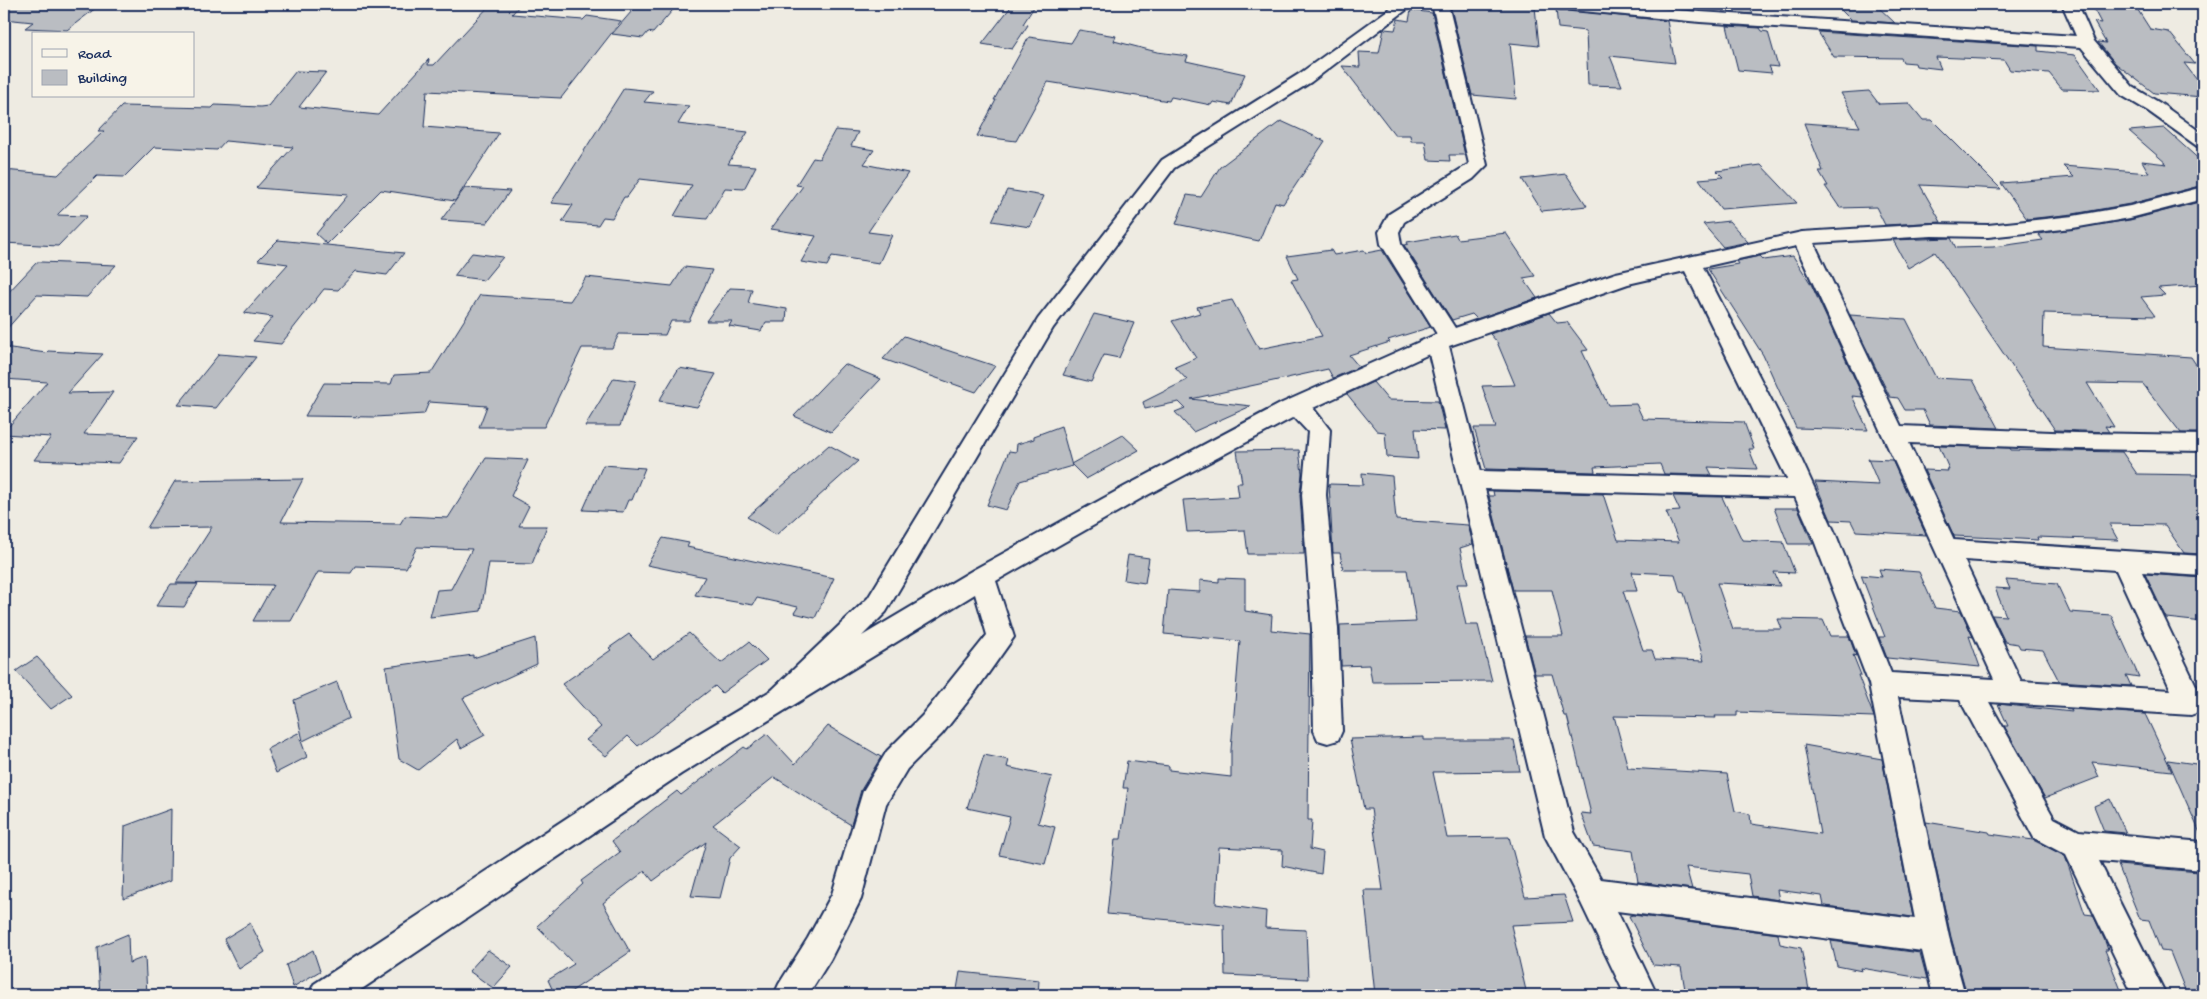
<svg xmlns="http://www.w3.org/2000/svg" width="2207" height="999" viewBox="0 0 2207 999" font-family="'Gochi Hand',sans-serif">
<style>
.building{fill:#babdc2;stroke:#1b2f5e;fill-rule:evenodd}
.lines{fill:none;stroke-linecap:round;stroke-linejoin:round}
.street-casing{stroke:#1b2f5e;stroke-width:4}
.street{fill:#f7f3e8;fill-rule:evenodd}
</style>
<rect width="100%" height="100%" fill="#eeebe2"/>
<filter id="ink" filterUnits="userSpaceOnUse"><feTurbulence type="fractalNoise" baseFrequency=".02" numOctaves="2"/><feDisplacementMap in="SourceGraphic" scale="10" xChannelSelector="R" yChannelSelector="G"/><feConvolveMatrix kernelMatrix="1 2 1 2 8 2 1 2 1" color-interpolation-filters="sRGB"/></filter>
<g filter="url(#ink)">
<g class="building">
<path d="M4 4H101L67 30 25 28 33 22 4 19Z"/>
<path d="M491 4H521L512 14 583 20 587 16 621 21 561 98 427 91 424 127 499 133 455 201 381 190 327 244 316 234 348 195 256 188 293 147 225 141 217 150 154 147 124 177 97 176 57 215 87 216 58 246 4 243V170L58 175 104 131H98L122 106 212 108 215 105 260 107 268 106 296 71 326 72 299 107 378 115 429 59 428 65H434Z"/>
<path d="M638 4H678L653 33 648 32 643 38 612 34Z"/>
<path d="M1013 4H1036L1023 24 1028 25 1012 49 982 44Z"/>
<path d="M1450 4H1506L1535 7 1539 46 1510 43 1516 99 1472 95Z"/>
<path d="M1721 4H1748L1753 14 1723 12Z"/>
<path d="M1835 4H1875L1895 23 1851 20Z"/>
<path d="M2091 4H2134L2150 29 2169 32 2195 64 2184 63 2203 88V97L2154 93 2115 63 2098 42 2106 43 2094 22 2101 23Z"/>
<path d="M1556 9 1667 21 1675 63 1610 56 1622 86 1588 85 1586 31 1558 28Z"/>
<path d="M1411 10 1432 13 1465 155H1449L1450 161 1428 160 1425 141H1411L1410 135H1395L1342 66 1360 67 1359 52 1379 53 1384 29 1395 30 1398 19 1409 21Z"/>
<path d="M1727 26 1760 28 1762 31 1768 32 1778 67 1769 66 1772 73 1738 70Z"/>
<path d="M1079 30 1116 36 1114 41 1157 52 1188 56 1186 61 1245 74 1231 105 1213 102 1211 105 1171 97 1169 101 1048 82 1016 141 977 136 996 100H994L1029 37 1071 43Z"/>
<path d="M1818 32 2038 46V51L2075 55 2100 90 2062 89 2049 73 2010 70 2004 60 1936 57 1941 69 1916 66 1915 63 1903 62 1901 58 1834 57Z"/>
<path d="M624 88 653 91 644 102 689 106 678 124 748 132 728 164 756 166 744 189 725 188 707 219 674 216 692 185 640 179 627 197H624L612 218 603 217 598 225 562 222 573 205 551 203Z"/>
<path d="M1869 91 1879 104 1909 103 1923 120H1932L2001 189 1920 185 1941 222 1885 225 1876 207 1840 208 1825 186H1828L1819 171H1823L1804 123 1860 127 1841 93Z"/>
<path d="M1281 121 1325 141 1283 204 1275 202 1259 241 1176 224 1187 195 1201 197 1220 167Z"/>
<path d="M2164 128 2203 163V185L2130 204 2073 214 2027 219 2001 183 2074 177 2063 166 2149 173 2142 161 2167 164 2129 131Z"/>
<path d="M835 130 858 132 851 146 874 150 864 164 908 173 868 232 892 235 879 263 832 256 827 266 801 262 816 236 771 229 803 186 796 185 813 158 819 159Z"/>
<path d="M1761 165 1797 203 1721 209 1699 179 1723 177 1717 171Z"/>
<path d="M1566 174 1587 206 1542 211 1522 179Z"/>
<path d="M465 188 510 191 487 223 441 220Z"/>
<path d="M1007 190 1044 196 1030 227 992 221Z"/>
<path d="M2203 201V285L2158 288 2165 295 2141 297 2155 316 2044 313 2043 347 2191 357 2203 375V433H2181L2143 384 2087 383 2114 427 2105 426 2109 432 2055 430 1935 252 1908 268 1893 240 1951 238 1956 248 1993 247 2043 240 2038 234 2130 220Z"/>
<path d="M1729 221 1748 242 1723 247 1703 224Z"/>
<path d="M1506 233 1535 276 1523 278 1537 298 1477 319 1472 314 1452 320 1404 245 1408 244 1407 242 1455 234 1458 239Z"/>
<path d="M278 240 317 244 404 253 387 275 356 271 338 290 324 289 281 344 253 341 273 317 244 313 288 264 258 260Z"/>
<path d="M1331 250 1334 255 1364 250 1366 253 1382 250 1431 327 1388 340 1390 342 1349 355 1359 367 1333 378 1328 369 1191 399 1251 406 1193 432 1175 412 1185 408 1179 402 1145 409 1143 402 1187 380 1175 367 1196 358 1172 321 1200 313 1197 307 1232 300 1259 349 1322 336 1291 280 1298 279 1287 256Z"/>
<path d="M472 253 503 257 484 280 454 276Z"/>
<path d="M1760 256 1764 260 1793 256 1811 284 1863 397 1852 396 1868 430 1796 428 1763 355 1708 269 1738 264 1736 261Z"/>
<path d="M37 262H41L116 265 87 297 37 295 4 332V297Z"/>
<path d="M684 267 712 270 689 321H671L665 335 619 334 612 348H582L544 427H479L487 406 429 402 424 414 375 417 305 416 324 383 391 384 394 375 431 373 480 295 570 301 586 277 672 286Z"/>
<path d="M730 288 752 289 748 303 787 309 786 322H766L761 331 729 326 732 321H706Z"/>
<path d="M1549 313 1557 323 1567 322 1588 350 1582 351 1608 405 1636 404 1643 419 1744 422 1754 449H1749L1757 469 1708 467 1712 475 1664 474 1660 464 1594 467 1595 472 1486 469 1474 428H1496L1482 386 1515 385 1497 342 1490 334Z"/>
<path d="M1094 314 1134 323 1119 358 1104 355 1091 382 1063 375Z"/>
<path d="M1850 315 1906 319 1936 378 1973 380 1999 428 1930 425 1923 410H1905L1898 398 1890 397Z"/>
<path d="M904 336 995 366 976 392 883 359Z"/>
<path d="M4 347 46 353 48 351 103 354 68 393 113 392 84 434 138 436 119 463 34 460 51 437 4 434V432L47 382 4 379Z"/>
<path d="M219 354 256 357 216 408 178 405Z"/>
<path d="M844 364 881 379 831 432 794 416Z"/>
<path d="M679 368 716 374 697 407 659 401Z"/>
<path d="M614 378 636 381 620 426H585Z"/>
<path d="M1373 382 1388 400 1438 401 1445 430 1415 429 1418 459 1387 457 1385 432 1377 431 1347 394Z"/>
<path d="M1061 426 1072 466 1020 481 1006 510 987 505 1009 451 1016 452 1017 444 1034 439V436Z"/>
<path d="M1123 435 1139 450 1086 479 1071 464Z"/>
<path d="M829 445 858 461 776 535 747 517Z"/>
<path d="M1939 446 2010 448 2011 450 2122 452 2137 474 2203 475V554L2184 553 2165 525 2109 524 2118 540 2037 537 2038 540 2020 539 1954 536 1924 470 1948 471 1947 469H1949Z"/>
<path d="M1299 450 1302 473 1300 495 1304 554H1248L1245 530 1187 532 1183 500 1239 497 1237 483H1242L1237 451Z"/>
<path d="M486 458 528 460 511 496 529 506 519 526H547L532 564 489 563 481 611 430 617 437 590 451 589 472 549 417 547 406 568 355 566 351 573 318 572 291 621H253L273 585 176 583 212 527 147 528 175 481 303 479 281 522 400 524 405 516 448 518Z"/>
<path d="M1868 459 1892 460 1926 535 1856 531 1851 521 1831 520 1815 482 1879 485Z"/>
<path d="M603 465 645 468 632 500H628L623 512 583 510Z"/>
<path d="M1362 473 1392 476 1396 520 1468 525 1473 544 1460 548 1468 584H1457L1466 625H1478L1492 681 1372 682 1369 665 1341 666 1340 625 1416 622 1407 570H1343L1340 553H1333L1329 484 1363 485Z"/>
<path d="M1493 491 1603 494 1618 540 1679 542 1666 512 1680 511 1673 496 1722 497 1742 540 1783 542 1795 573 1774 572 1780 586 1717 583 1733 629H1782L1778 619 1823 620 1830 636H1849L1856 656 1853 655 1861 675H1858L1874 717 1737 712V716H1715L1716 718 1614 716 1628 768 1727 774 1735 811 1750 814 1751 824 1820 834 1804 745 1882 759 1913 917 1824 906 1822 896 1777 890 1779 900 1752 896 1748 874 1686 867 1692 889 1638 882 1633 851 1593 846 1581 813 1591 814 1567 716H1564L1552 674H1535L1525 636H1563L1552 590H1513L1489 496H1494ZM1632 572 1675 574 1680 592 1684 593 1704 661 1655 659 1652 650H1643L1623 591H1637Z"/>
<path d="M1774 508H1798L1813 544H1788Z"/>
<path d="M663 538 689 543 687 547 834 578 815 618 794 613 798 607 757 598 753 605 695 595 705 577 647 565Z"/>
<path d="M1128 555 1149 558 1145 583 1124 580Z"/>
<path d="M1879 569 1919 572 1935 608 1961 611 1973 637 1969 636 1980 667 1887 658 1879 637H1885L1861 575 1882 577Z"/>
<path d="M2145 574 2203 578V622L2166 618Z"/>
<path d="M1219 578 1245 579V611L1272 615 1271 630 1310 634 1308 820H1312L1310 849 1323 852 1321 874 1282 866 1283 850 1219 847 1216 904 1266 911 1265 928 1306 930 1308 979 1225 975 1224 925 1107 914 1115 839H1121L1128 788H1123L1127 761 1169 766V770L1231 777V750L1240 641 1164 634 1168 590 1200 592V580L1219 582Z"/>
<path d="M2006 580 2057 584 2070 612 2111 615 2139 677 2126 675 2131 686 2059 681 2043 650 2020 648 2018 644 2005 642 1992 615 2006 616 1995 588 2010 589Z"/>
<path d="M171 584H198L184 607 156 606Z"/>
<path d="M689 633 721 663 749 642 767 660 722 693 715 686 638 746 628 736 606 756 586 740 601 727 562 684 611 650 609 648 629 634 653 659Z"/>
<path d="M535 638 537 664 463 698 485 735 461 748 457 739 418 770 399 759 386 667 473 655V658Z"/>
<path d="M37 657 72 695 51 709 16 671Z"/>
<path d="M337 682 349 718 303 741 294 700Z"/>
<path d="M1998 704 2072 712 2071 709 2145 714 2172 771 2092 762 2099 777 2045 798 2004 726H2008Z"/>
<path d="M828 726 881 757 861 790 851 825 774 777 713 825 741 846 730 858 720 898 691 896 706 842 653 881 645 871 603 903 630 952 566 995H555L548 980 574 964 537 926 583 884 581 881 620 852 612 841 677 791 681 795 744 747 747 749 767 734 795 764Z"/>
<path d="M298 733 307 757 276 773 267 749Z"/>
<path d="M1424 737V740H1514L1520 771 1433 772 1447 838 1509 837 1525 897 1564 895 1573 922 1511 925 1527 995H1375L1364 890H1383L1371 809H1364L1350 739Z"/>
<path d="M984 755 1009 760 1007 767 1052 777 1038 823 1055 827 1045 864 999 855 1010 817 967 808Z"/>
<path d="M2168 760 2203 765V840Z"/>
<path d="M2110 799 2126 833 2104 831 2094 806Z"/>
<path d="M171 809 170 881 123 899 125 826Z"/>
<path d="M1926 822 1989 832 1990 834 2033 840 2065 856 2085 914 2093 915 2105 941 2108 950H2105L2123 995H1967L1951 937Z"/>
<path d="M2118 865 2199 872 2203 880V995H2187L2170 952 2161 951 2149 920 2140 919Z"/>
<path d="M1633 915 1778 934 1780 944 1801 948 1810 995H1686L1681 967 1653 965 1629 916Z"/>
<path d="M250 923 265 952 239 969 224 939Z"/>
<path d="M128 934 129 963 145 957 147 995H100L97 947Z"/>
<path d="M1831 941 1920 953 1927 979 1861 968 1862 971 1837 966Z"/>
<path d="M313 950 320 971 293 987 286 965Z"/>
<path d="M488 950 512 967 493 988 469 971Z"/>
<path d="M960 972 1039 980 1038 995H956Z"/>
</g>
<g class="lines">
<g class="street-casing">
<g id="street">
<path d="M1396 4H1414L1311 82 1174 168 1053 328 886 612 862 636 973 570 1124 487 1282 403 1437 334 1381 244 1379 232 1389 214 1469 164 1432 4H1448L1487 165 1473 179 1404 222 1399 232 1401 244 1455 328 1616 273 1802 232 1932 224 1988 225 2073 216 2130 206 2203 187V199L2130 218 2073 228 1988 237 1932 236 1814 243 1901 426 2077 433 2203 435V451L2077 449 1909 443 1954 540 2203 556V576L2142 572 2203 700 2201 711 2191 715 1989 702 2054 818 2079 831 2203 842V870L2099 861 2166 995H2133L2066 855 2034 838 1960 700 1898 697 1949 937 1965 995H1933L1922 951 1617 911 1657 995H1625L1581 903 1545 836 1429 354 1313 408 1330 430 1326 495 1338 629 1342 731 1338 740 1328 743 1318 740 1314 731 1312 629 1302 495 1308 432 1294 417 1140 499 996 581 1014 637 975 692 942 734 907 769 886 804 861 899 830 960 808 995H774L779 984 808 938 832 894 863 791 887 751 922 716 987 635 975 594 681 774 353 995H309L314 984 661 756 772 690 868 598 1038 319 1162 160 1299 74ZM1796 246 1994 679 1891 673 1836 535 1796 448 1703 267ZM1685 271 1787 479 1481 471 1449 346 1628 284ZM1485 489 1795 497 1812 535 1869 684 1915 919 1601 879 1574 832ZM1964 560 2116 570 2171 690 2021 681Z"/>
<path d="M1553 4H1609L1700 12 2076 36 2062 4H2078L2094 41 2133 87 2160 103 2203 134V147L2197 146 2148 111 2121 95 2081 47 1700 22 1561 9 1555 7Z"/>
</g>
</g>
<use href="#street" class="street"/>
</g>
</g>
<rect width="2207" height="999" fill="none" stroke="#f7f3e8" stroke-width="20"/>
<rect x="10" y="10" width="2187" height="979" fill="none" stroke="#1b2f5e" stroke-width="2" filter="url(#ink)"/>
<rect x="32" y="32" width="162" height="65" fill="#f7f3e8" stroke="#9fa5b1"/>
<rect x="42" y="49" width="25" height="8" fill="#f7f3e8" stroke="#9fa5b1"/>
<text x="78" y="58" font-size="15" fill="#1b2f5e">Road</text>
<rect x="42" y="70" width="25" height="15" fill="#babdc2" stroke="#9fa5b1"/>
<text x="78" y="82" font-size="15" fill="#1b2f5e">Building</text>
</svg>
